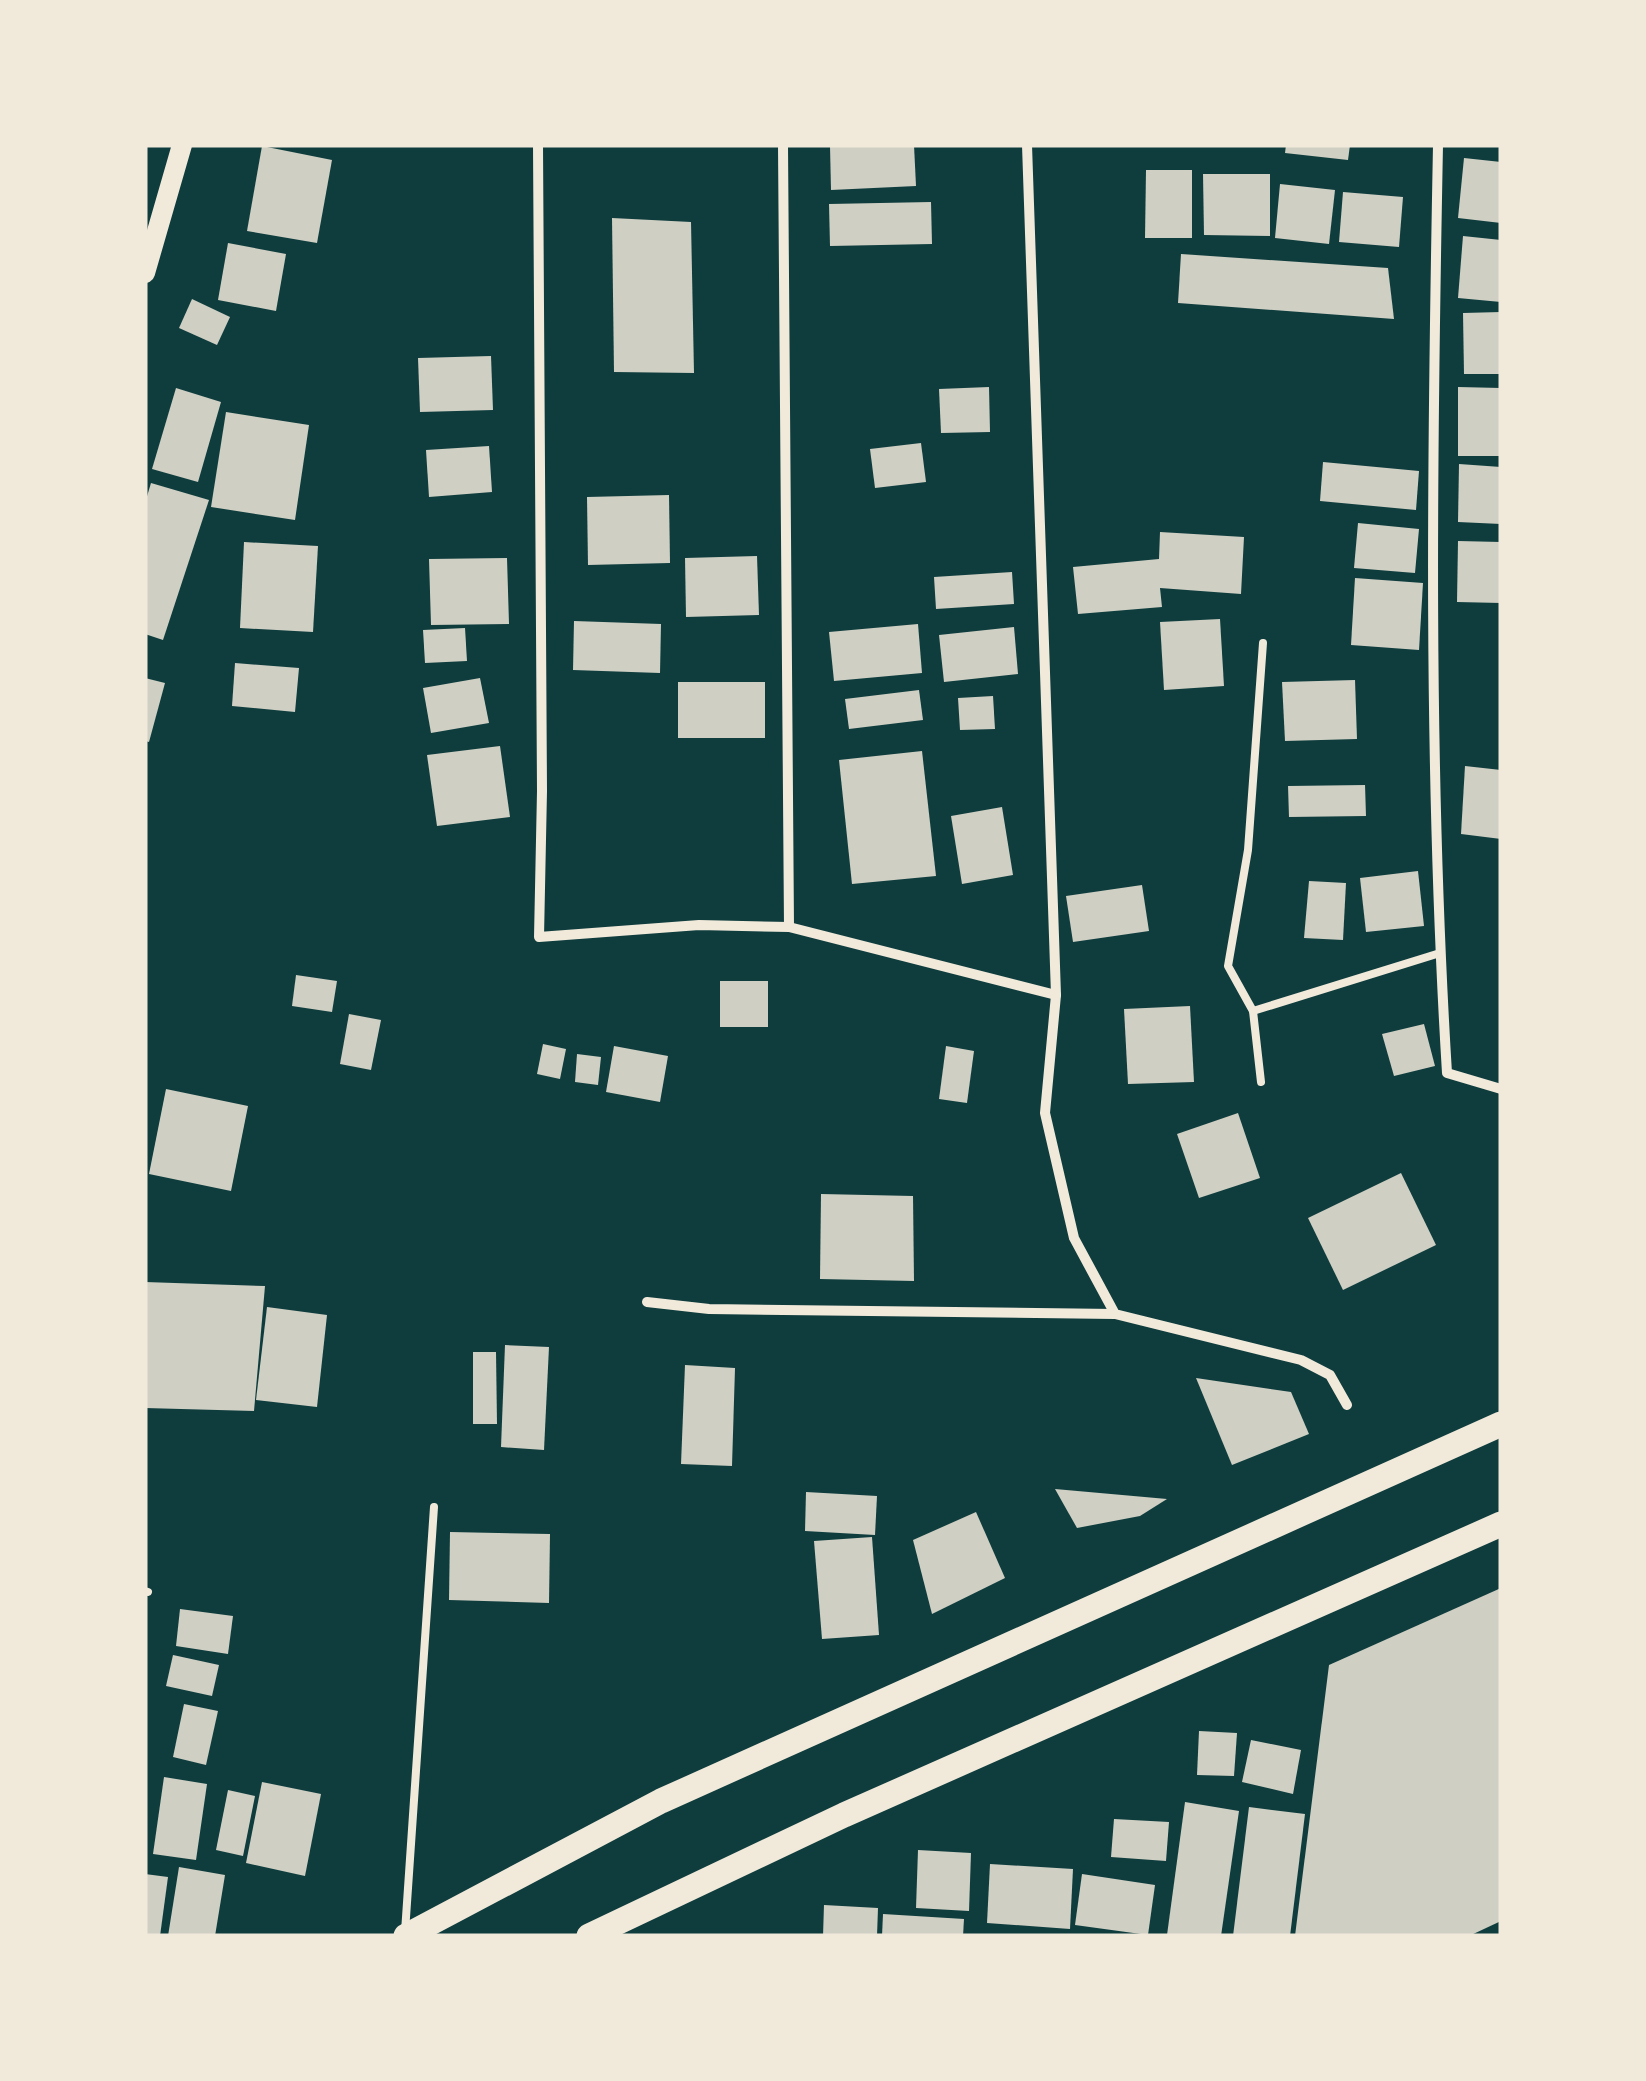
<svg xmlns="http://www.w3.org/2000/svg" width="1646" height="2081" viewBox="0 0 1646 2081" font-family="Rubik,sans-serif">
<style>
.building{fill:#cfcfc3}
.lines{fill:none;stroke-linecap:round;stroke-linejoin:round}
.service{stroke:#f1e9da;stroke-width:8}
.minor{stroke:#f1e9da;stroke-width:10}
.secondary{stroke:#f1e9da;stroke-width:20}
.primary{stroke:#f1e9da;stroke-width:25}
</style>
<rect width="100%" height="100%" fill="#0f3d3e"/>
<g class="building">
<path d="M914 145 916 186 831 190 830 146Z"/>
<path d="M1286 145H1350L1348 160 1285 153Z"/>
<path d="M262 146 332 160 317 243 247 231Z"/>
<path d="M1464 158 1501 162V223L1458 218Z"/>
<path d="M1146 170H1192V238H1145Z"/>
<path d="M1203 174H1270V236L1204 235Z"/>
<path d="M1280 184 1335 190 1329 244 1275 238Z"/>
<path d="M1343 192 1403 197 1399 247 1339 242Z"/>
<path d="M931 202 932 244 830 246 829 204Z"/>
<path d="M612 218 691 222 694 373 614 372Z"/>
<path d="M1463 236 1501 240V302L1458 298Z"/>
<path d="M228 243 286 254 276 311 218 300Z"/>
<path d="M1181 254 1388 268 1394 319 1178 303Z"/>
<path d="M192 299 230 317 217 345 179 328Z"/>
<path d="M1501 312V374H1464L1463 313Z"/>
<path d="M491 356 493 410 420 412 418 358Z"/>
<path d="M989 387 990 432 941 433 939 389Z"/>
<path d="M1458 387 1501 388V456H1458Z"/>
<path d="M176 388 221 402 198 482 152 469Z"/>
<path d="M226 412 309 425 295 520 211 507Z"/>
<path d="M921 443 926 482 875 488 870 449Z"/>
<path d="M489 446 492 492 429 497 426 450Z"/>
<path d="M1323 462 1419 471 1416 510 1320 501Z"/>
<path d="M1459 464 1501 467V524L1458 522Z"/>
<path d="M151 483 209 500 163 640 145 634V503Z"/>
<path d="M669 495 670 563 588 565 587 497Z"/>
<path d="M1358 523 1419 529 1415 573 1354 568Z"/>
<path d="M1160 532 1244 537 1241 594 1160 588 1162 607 1078 614 1073 567 1159 559Z"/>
<path d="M1458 541 1501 542V603L1457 602Z"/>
<path d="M244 542 318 546 313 632 240 628Z"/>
<path d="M757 556 759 615 686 617 685 558Z"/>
<path d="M507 558 509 624 431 625 429 559Z"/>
<path d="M1012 572 1014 604 936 609 934 577Z"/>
<path d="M1355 578 1423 583 1419 650 1351 645Z"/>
<path d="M1220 619 1224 686 1164 690 1160 622Z"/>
<path d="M574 621 661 624 660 673 573 670Z"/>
<path d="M918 624 922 673 834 681 829 632Z"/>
<path d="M1014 627 1018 674 944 682 939 635Z"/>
<path d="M465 628 467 661 425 663 423 630Z"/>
<path d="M235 663 299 668 295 712 232 706Z"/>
<path d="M145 678 165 683 149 742 145 741Z"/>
<path d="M480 678 489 723 431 733 423 688Z"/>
<path d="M1355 680 1357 739 1285 741 1282 682Z"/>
<rect x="678" y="682" width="87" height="56"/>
<path d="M919 690 923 720 849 729 845 699Z"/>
<path d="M993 696 995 729 960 730 958 698Z"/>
<path d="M500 746 510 817 437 826 427 755Z"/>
<path d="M922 751 936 876 852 884 839 760Z"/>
<path d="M1465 766 1501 770V839L1461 834Z"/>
<path d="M1365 785 1366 816 1289 817 1288 786Z"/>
<path d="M1002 807 1013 875 962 884 951 816Z"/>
<path d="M1418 871 1424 926 1366 932 1360 878Z"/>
<path d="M1309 881 1346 883 1343 940 1304 938Z"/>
<path d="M1142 885 1149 931 1073 942 1066 896Z"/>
<path d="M296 975 337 981 332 1012 292 1006Z"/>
<rect x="720" y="981" width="48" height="46"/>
<path d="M1190 1006 1194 1082 1128 1084 1124 1009Z"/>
<path d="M349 1014 381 1020 371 1070 340 1064Z"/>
<path d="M1424 1024 1435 1066 1394 1076 1382 1034Z"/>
<path d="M543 1044 566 1049 560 1079 537 1074Z"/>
<path d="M614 1046 668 1056 660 1102 606 1092Z"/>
<path d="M946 1046 974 1051 967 1103 939 1099Z"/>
<path d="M577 1054 601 1057 598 1085 575 1082Z"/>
<path d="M166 1089 248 1106 231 1191 149 1174Z"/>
<path d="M1238 1113 1260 1178 1199 1198 1177 1134Z"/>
<path d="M1401 1173 1436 1245 1343 1290 1308 1218Z"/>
<path d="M821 1194 913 1196 914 1281 820 1279Z"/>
<path d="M145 1282 265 1286 254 1411 145 1408Z"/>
<path d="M267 1307 327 1315 317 1407 256 1400Z"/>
<path d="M505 1345 549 1347 544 1450 501 1447Z"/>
<path d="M473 1352H496L497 1424H473Z"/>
<path d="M685 1365 735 1368 732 1466 681 1464Z"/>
<path d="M1196 1378 1291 1392 1309 1434 1232 1465Z"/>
<path d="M1055 1489 1167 1499 1140 1516 1077 1528Z"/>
<path d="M806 1492 877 1496 875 1535 805 1531Z"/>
<path d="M976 1512 1005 1578 932 1614 913 1540Z"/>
<path d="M450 1532 550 1534 549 1603 449 1600Z"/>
<path d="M872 1537 879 1635 822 1639 814 1541Z"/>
<path d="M1501 1588V1921L1469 1936H1295L1329 1665Z"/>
<path d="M180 1609 233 1616 228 1654 176 1646Z"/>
<path d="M173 1655 219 1665 212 1696 166 1686Z"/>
<path d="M184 1704 218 1711 206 1765 173 1757Z"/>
<path d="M1199 1731 1237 1733 1234 1776 1197 1775Z"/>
<path d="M1251 1740 1301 1750 1293 1794 1242 1782Z"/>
<path d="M164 1777 207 1784 196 1860 153 1854Z"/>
<path d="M262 1782 321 1794 305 1876 246 1863Z"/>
<path d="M228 1790 255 1796 243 1856 216 1850Z"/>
<path d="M1185 1802 1239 1811 1221 1936 1167 1935Z"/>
<path d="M1249 1807 1305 1814 1290 1936H1233Z"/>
<path d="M1114 1819 1169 1822 1166 1861 1111 1857Z"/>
<path d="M918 1850 971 1853 969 1911 916 1908Z"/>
<path d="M990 1864 1073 1869 1070 1929 987 1923Z"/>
<path d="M179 1867 225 1875 215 1936H168Z"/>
<path d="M145 1874 168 1877 160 1936H145Z"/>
<path d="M1082 1874 1155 1885 1148 1935 1075 1925Z"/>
<path d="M824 1905 878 1908 877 1936H823Z"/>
<path d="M883 1914 964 1919 963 1936H882Z"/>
</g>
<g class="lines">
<g class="service">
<path d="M1253 1011 1440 953"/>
<path d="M1261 1082 1253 1011 1228 966 1248 850 1263 643"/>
<path d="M145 1591 148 1592"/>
<path d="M405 1932 434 1507"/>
</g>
<g class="minor">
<path d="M538 145 542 791 539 937 699 925 789 927 1056 995"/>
<path d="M783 145 789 927"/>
<path d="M1027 145 1056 995 1045 1113 1074 1238 1115 1314 1301 1360 1330 1375 1347 1405"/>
<path d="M1438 145C1432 454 1428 765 1447 1073L1501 1089"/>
<path d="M647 1302 709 1309 1115 1314"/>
</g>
<path class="secondary" d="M145 273 182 145"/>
<g class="primary">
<path d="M406 1936 661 1801 1501 1424"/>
<path d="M589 1936 844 1815 1501 1524"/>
</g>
</g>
<rect width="1646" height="2081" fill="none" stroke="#f1e9da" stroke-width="295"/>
</svg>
